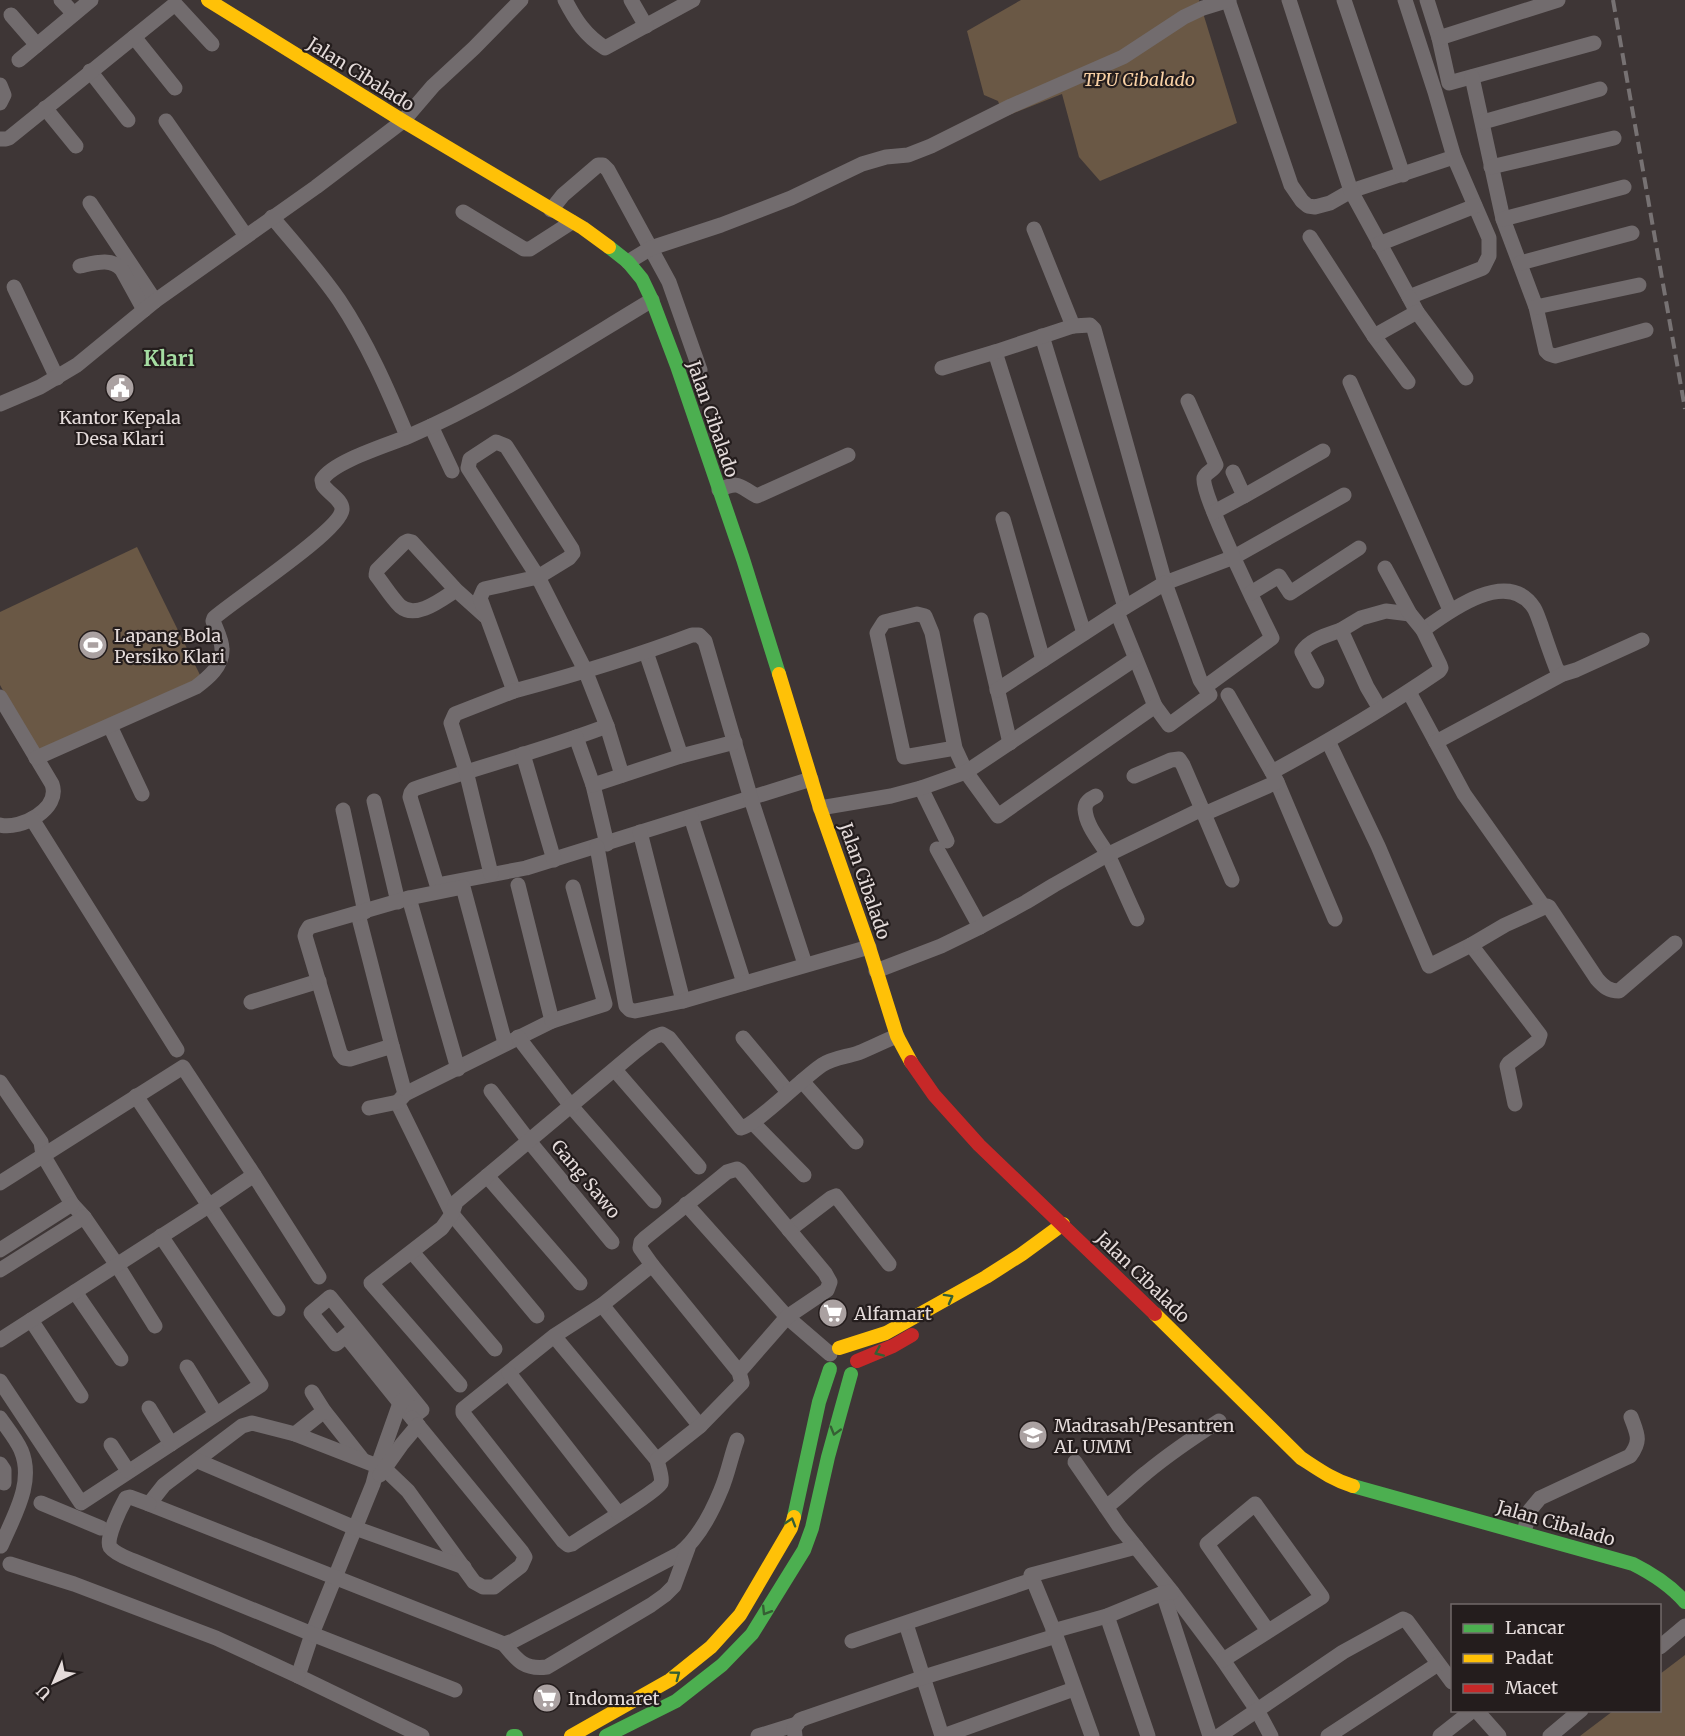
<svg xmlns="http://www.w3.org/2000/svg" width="1685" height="1736" viewBox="0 0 1685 1736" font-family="Merriweather,serif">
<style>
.green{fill:#6a5845}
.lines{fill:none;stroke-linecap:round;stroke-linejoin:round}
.street{stroke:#726c6e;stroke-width:15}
.fast{stroke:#4caf50;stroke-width:14}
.slow{stroke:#ffc107;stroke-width:14}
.jam{stroke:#c62828;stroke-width:14}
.rail{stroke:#777273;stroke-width:4;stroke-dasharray:12 6;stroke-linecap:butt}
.oneway{stroke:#365f34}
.labels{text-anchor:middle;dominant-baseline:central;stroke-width:4.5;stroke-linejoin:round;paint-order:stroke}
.street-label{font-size:18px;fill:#e4dbda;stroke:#241d1d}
.park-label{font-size:18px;font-style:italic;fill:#f9d1a5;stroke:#241d1d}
.poi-label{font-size:18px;fill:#e4dbda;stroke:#241d1d;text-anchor:start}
.quarter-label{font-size:21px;font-weight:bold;fill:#a5dda2;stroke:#241d1d}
</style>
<rect width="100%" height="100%" fill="#3e3636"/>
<g class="green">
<path d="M1021 0H1199L1237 123 1100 181 1079 157 1062 94 1004 117 998 101 984 95 967 31Z"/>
<path d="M137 547 201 677 37 754 0 685V612Z"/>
<path d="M1685 1655V1736H1580L1613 1711 1660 1710V1674Z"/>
</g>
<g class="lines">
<g class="street">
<path d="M61 0 74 14"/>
<path d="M565 0C576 21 585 35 605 48L693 0"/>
<path d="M631 0 646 26"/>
<path d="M1228 0 1291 185 1302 201 1308 206 1315 207 1330 203 1351 191 1454 157"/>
<path d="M1289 0 1351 191 1409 297 1483 268 1489 256V238L1454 157 1435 92 1405 0"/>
<path d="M1344 0 1403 175"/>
<path d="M1427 0 1439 38 1449 83 1594 43"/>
<path d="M11 15 37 45"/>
<path d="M134 37 175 88"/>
<path d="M1439 38 1558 0"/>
<path d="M19 60 91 0"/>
<path d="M90 71 128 120"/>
<path d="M1472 77 1503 219 1536 307 1546 351 1549 354 1555 356 1646 330"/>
<path d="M0 85 4 95 0 103"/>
<path d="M45 108 76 146"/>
<path d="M166 121 246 236"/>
<path d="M1483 122 1600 89"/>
<path d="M0 139H6L9 138 175 4 212 44"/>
<path d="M1491 167 1614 138"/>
<path d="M90 203 155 301"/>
<path d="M551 210 563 195 598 165H603L608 170 669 282 700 370"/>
<path d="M463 212 524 249H530L572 222"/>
<path d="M272 217C295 244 319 271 339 300 367 342 388 390 407 436"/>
<path d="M1503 219 1624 187"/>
<path d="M1034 229 1073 326"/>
<path d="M1310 237 1374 336 1408 382"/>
<path d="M1379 244 1475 206"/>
<path d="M628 262 651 248 721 225 791 198 862 164 886 157 908 155 931 146 1011 106 1123 57 1184 17 1203 8 1229 0"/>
<path d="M1520 263 1632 233"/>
<path d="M80 266C94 263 112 257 122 270L144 310"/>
<path d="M14 287 57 378"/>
<path d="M1409 297 1417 312 1466 378"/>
<path d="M1536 307 1639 285"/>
<path d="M1042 336 1125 607"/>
<path d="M1374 336 1417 312"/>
<path d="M995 352 1084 633"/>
<path d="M942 368 995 352 1073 326 1090 325 1094 329 1165 583 1234 557 1344 495"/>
<path d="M1350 382 1450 610"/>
<path d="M1188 401 1216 465C1213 471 1206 472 1204 478 1199 490 1262 618 1272 638L1205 687"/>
<path d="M0 404 40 387 77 365 155 301 316 187 403 121 433 86 474 48 521 0"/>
<path d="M431 426 452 471"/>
<path d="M719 490C741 480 739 487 757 496L848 455"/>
<path d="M1244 496 1323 451"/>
<path d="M1214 512 1244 496 1233 472"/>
<path d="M1003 519 1043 660"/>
<path d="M456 590C442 599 416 620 400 606 391 597 384 585 376 575L377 570 404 543 408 541 412 542 456 590 485 616"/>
<path d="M1251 593 1279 576 1290 593 1359 548"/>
<path d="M981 620 1010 743"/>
<path d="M1423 630C1449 611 1508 567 1534 608 1537 613 1539 620 1541 625 1546 640 1551 655 1557 670L1563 674"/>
<path d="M646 652 681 756"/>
<path d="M1317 681 1302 652C1310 639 1328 635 1341 630"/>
<path d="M997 690 1117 612 1165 583 1200 680 1210 695 1169 725 1155 706 1117 612"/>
<path d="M1409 692 1464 794 1544 907"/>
<path d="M1228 695 1272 772"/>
<path d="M0 697 52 784C61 809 21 830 0 825"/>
<path d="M1380 709 1367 687 1341 630 1361 618 1386 611 1410 614"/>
<path d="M110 726 142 794"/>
<path d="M607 726C544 750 478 767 414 789L411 793 410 797 437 885 526 868 811 779"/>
<path d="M576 737 593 785 607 844"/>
<path d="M1328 741 1378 846 1429 966 1471 945 1540 1035 1538 1041 1509 1063 1507 1066 1515 1104"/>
<path d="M1436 742 1563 674 1576 670 1642 640"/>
<path d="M955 748 904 757 877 633 884 622 917 614 925 616 932 633 955 748 966 772 998 816 1155 706"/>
<path d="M523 754 554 860"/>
<path d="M36 758 196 687C208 678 223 666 222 649 222 640 216 629 213 621L214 618C234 600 340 531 342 510 343 500 328 493 323 485L322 480C332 462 387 445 407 437 493 400 572 348 652 300"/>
<path d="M622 775 607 726 585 670 538 577 468 468 470 459 496 442 506 446 572 549 573 553 569 558 538 577 484 589 480 598 514 691C574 675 634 657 692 635H699L705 641 751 799 805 964"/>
<path d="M1134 776 1171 760 1179 759 1183 765 1202 809"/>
<path d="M1277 782 1335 919"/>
<path d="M593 785 681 756 735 742"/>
<path d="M921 788 947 841"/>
<path d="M1096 796C1090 799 1085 802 1085 809 1086 826 1100 841 1108 855 1118 876 1127 898 1137 919"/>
<path d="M374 801 398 902"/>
<path d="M820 808 891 796 921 788 966 772 1135 659"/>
<path d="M343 810 365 912"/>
<path d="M1204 814 1232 880"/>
<path d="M691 817 744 983"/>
<path d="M32 819 177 1050"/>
<path d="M640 832 683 1001"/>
<path d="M597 847 626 1006 630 1010 635 1011 683 1001 869 947"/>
<path d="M937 849 980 927"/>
<path d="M491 874 466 771 451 723 455 714 514 691"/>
<path d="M518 885 552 1021 405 1094 398 1102 399 1106 452 1214 537 1316"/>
<path d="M409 898 458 1069"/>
<path d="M358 914 392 1046"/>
<path d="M1471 945 1505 925 1547 906 1549 907 1597 979C1604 987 1609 991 1619 991L1675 943"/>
<path d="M876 971 941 946 980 927 1026 902 1054 885 1107 855 1202 809 1204 814 1277 782 1272 772C1329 741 1385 708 1439 671L1441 668 1440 665 1423 630 1410 614 1385 568"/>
<path d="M251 1002 319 981"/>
<path d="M552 1021 605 1004 573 887"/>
<path d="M518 1037 571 1106 654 1201"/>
<path d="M743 1038 788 1092"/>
<path d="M615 1070 699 1167"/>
<path d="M802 1081 856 1142"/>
<path d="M0 1082 41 1142 43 1155 72 1204 84 1217 117 1265 155 1326"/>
<path d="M491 1091 529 1141 612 1242"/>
<path d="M405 1094 392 1046 350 1059 344 1058 340 1053 305 936 306 932 309 927 409 898 463 887 505 1043"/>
<path d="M136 1096 278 1309"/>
<path d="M369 1108 398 1102"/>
<path d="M753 1123 804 1175"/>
<path d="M487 1176 580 1283"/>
<path d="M0 1183 183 1067 254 1175"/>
<path d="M686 1204 787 1317 830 1354"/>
<path d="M789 1230 831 1198 836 1196 889 1264"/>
<path d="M0 1250 72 1204"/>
<path d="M412 1252 495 1349"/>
<path d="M0 1270 84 1217"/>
<path d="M75 1292 121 1359"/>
<path d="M602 1305 700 1426"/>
<path d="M31 1320 81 1396"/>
<path d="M346 1336 412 1418 422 1410 330 1297 311 1313 336 1344 355 1328"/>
<path d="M554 1336 657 1460C658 1466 663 1477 661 1483 658 1491 585 1535 572 1544L568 1545 563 1541 466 1417 463 1413V1409L554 1336 602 1305 652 1265"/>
<path d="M0 1340 210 1205 254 1175 319 1277"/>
<path d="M187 1367 216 1414"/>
<path d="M509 1373 618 1513"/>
<path d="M0 1381 81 1503 261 1385 161 1236"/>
<path d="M460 1385 371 1283 442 1228 452 1214 456 1202 636 1051 654 1037 662 1034 669 1038 741 1128C755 1126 805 1076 822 1065 833 1058 846 1057 858 1053 871 1048 884 1041 897 1036"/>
<path d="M312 1392 324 1411 362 1459"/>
<path d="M409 1395 400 1403 378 1465 373 1484 312 1634 298 1676 422 1736"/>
<path d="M149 1408 171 1444"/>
<path d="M0 1418C7 1428 16 1439 21 1450 35 1483 13 1517 1 1546"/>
<path d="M412 1418 522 1552 525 1557 521 1566 494 1587H483L474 1582 408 1491 385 1469 295 1434 252 1423 242 1426 164 1485 149 1504 504 1644 513 1641 679 1554C698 1539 712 1512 721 1490 728 1474 731 1456 737 1440"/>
<path d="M1219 1421C1194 1437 1169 1454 1146 1473 1132 1484 1120 1497 1106 1507L1119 1526 1172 1592 1223 1660 1257 1710 1271 1736"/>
<path d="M295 1434 324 1411"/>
<path d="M111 1445 128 1471"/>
<path d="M657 1460 700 1426 742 1383 739 1372 652 1265 640 1248 641 1242 645 1238 716 1181 727 1172 737 1169 740 1171 825 1273 830 1282 827 1290 787 1317 739 1372"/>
<path d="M198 1461 355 1528 464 1567"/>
<path d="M1075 1462 1106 1507"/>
<path d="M0 1464 4 1470V1483L0 1481"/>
<path d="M380 1475 402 1444 418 1425"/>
<path d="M41 1503 101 1528"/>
<path d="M149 1504 130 1497 126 1498C121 1507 105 1539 110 1547 115 1554 127 1558 134 1561L312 1634 455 1690"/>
<path d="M1524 1532 1530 1510 1540 1498 1630 1456C1642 1440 1637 1434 1631 1417"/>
<path d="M10 1564 74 1584 216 1638 298 1676"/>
<path d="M1163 1593 1210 1736"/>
<path d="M1107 1616 1148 1736"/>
<path d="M906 1624 942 1736"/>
<path d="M1053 1631 1107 1616 1163 1593 1172 1592"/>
<path d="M852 1641 1032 1580"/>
<path d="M504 1644C517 1660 524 1670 547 1667L651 1605 665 1595 674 1586 688 1548"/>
<path d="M1660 1647 1685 1626"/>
<path d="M1223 1660 1322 1597 1255 1504 1207 1544 1268 1631"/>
<path d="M1476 1710 1499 1736"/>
<path d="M758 1736 797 1724"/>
<path d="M795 1736 794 1728 800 1720 805 1718 924 1677 1056 1636"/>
<path d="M943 1736 1074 1689"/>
<path d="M1092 1736 1056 1636 1031 1575 1136 1547"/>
<path d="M1219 1736 1343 1652 1403 1619 1407 1621 1452 1682"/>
<path d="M1328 1736 1438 1664"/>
<path d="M1440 1736 1473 1710"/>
<path d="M1550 1736 1581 1710"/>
</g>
<g class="fast">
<path d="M609 247 628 262 642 279 652 300 677 366 743 559 779 674"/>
<path d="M1353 1486 1633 1564C1653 1574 1670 1585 1685 1602"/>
<path d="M794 1517 819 1402 830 1369"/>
<path d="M513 1736H516"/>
<path d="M606 1736 676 1701 722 1665 752 1634 804 1550 812 1528 828 1457 851 1374"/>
</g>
<g class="slow">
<path d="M208 0 403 121 583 228 609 247"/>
<path d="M779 674 820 808 869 947 897 1036 911 1062"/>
<path d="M1155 1314 1301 1458C1318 1469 1333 1480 1353 1486"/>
<path d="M839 1348 886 1333 986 1277 1022 1254 1063 1224"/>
<path d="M571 1736 670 1680 711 1647 740 1615 791 1528 794 1517"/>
</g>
<g class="jam">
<path d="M911 1062 934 1095 979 1145 1155 1314"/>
<path d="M857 1361 893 1346 912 1335"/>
</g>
<path class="rail" d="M1613 0 1685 409"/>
</g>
<defs><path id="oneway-chevron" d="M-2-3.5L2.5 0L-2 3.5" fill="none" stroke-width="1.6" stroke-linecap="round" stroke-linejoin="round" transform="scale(1.5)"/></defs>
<g class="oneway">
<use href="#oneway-chevron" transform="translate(949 1298) rotate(-29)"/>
<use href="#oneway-chevron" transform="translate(879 1352) rotate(156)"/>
<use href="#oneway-chevron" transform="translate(835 1431) rotate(106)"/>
<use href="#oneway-chevron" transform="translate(791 1522) rotate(-73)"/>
<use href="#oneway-chevron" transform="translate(766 1611) rotate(122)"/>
<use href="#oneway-chevron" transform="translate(676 1675) rotate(-37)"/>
</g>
<defs>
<g id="civic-disc" transform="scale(1.5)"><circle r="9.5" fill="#aaa1a1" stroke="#241d1d"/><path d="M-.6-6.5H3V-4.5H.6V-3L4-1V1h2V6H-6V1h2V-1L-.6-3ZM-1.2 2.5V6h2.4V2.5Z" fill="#fff"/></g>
<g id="stadium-disc" transform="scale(1.5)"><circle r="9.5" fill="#aaa1a1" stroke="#241d1d"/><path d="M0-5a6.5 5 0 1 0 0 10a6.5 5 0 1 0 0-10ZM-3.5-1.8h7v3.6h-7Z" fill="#fff"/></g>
<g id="supermarket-disc" transform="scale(1.5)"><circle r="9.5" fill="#aaa1a1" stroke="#241d1d"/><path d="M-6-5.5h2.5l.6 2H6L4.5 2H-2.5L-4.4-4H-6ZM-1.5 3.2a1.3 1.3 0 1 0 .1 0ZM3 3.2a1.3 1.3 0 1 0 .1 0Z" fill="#fff"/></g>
<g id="school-disc" transform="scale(1.5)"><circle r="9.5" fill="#aaa1a1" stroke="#241d1d"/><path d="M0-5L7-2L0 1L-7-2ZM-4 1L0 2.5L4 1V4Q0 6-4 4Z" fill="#fff"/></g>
</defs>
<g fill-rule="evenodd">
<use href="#civic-disc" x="120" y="388"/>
<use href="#stadium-disc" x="93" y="645"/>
<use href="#supermarket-disc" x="833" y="1313"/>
<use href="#school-disc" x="1033" y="1435"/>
<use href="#supermarket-disc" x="547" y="1698"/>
</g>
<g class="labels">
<g class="street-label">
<text transform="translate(361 74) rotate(32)">Jalan Cibalado</text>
<text transform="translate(713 419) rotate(71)">Jalan Cibalado</text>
<text transform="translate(865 881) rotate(71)">Jalan Cibalado</text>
<text transform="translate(586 1179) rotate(50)">Gang Sawo</text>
<text transform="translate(1143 1277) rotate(44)">Jalan Cibalado</text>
<text transform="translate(1556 1523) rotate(16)">Jalan Cibalado</text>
</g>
<g class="park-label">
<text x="1139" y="79">TPU Cibalado</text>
</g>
<g class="poi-label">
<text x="120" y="417" text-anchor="middle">Kantor Kepala<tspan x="120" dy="21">Desa Klari</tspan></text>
<text x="114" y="635">Lapang Bola<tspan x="114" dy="21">Persiko Klari</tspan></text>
<text x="854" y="1313">Alfamart</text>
<text x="1054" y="1425">Madrasah/Pesantren<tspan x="1054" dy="21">AL UMM</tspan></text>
<text x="568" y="1698">Indomaret</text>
</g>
<g class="quarter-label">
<text x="169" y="358">Klari</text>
</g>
</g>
<rect x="1451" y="1604" width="210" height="108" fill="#241d1d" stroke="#716969" stroke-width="1.5"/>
<rect x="1463" y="1624" width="30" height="9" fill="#4caf50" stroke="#716969" stroke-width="1.5"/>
<text x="1505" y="1634" font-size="18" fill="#e4dbda">Lancar</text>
<rect x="1463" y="1654" width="30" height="9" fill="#ffc107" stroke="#716969" stroke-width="1.5"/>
<text x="1505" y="1664" font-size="18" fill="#e4dbda">Padat</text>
<rect x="1463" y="1684" width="30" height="9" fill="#c62828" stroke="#716969" stroke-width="1.5"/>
<text x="1505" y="1694" font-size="18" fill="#e4dbda">Macet</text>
<g transform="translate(54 1682) rotate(224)" stroke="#241d1d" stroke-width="4.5" paint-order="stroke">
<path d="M0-4.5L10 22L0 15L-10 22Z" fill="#e4dbda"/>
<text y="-9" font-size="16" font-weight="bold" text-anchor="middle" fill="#e4dbda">U</text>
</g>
</svg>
